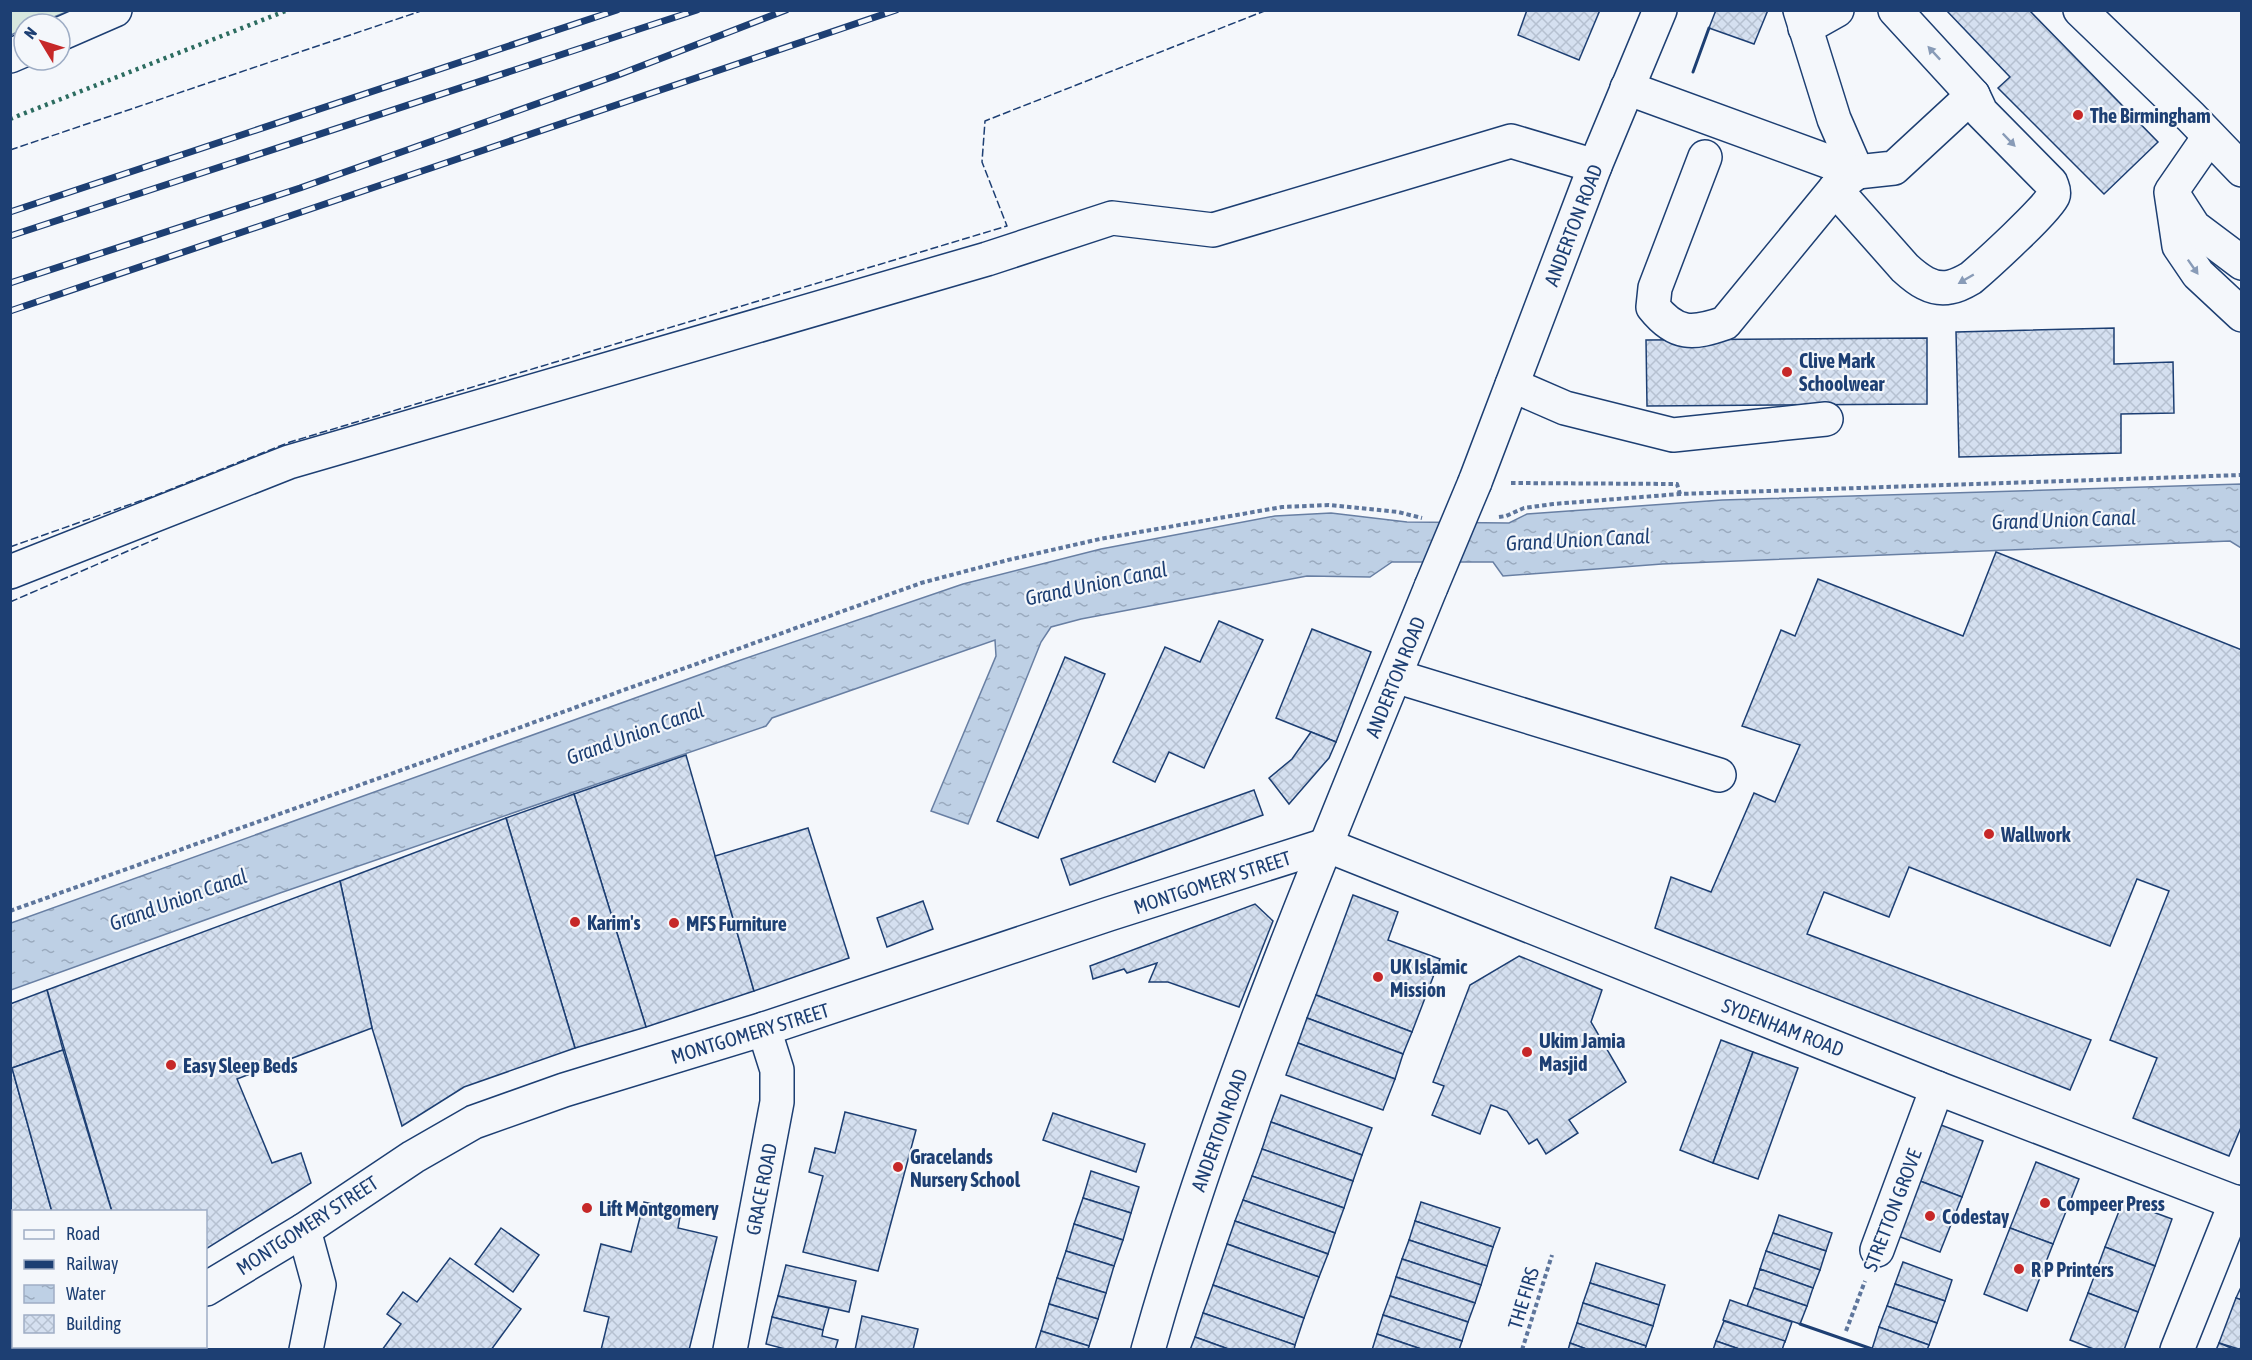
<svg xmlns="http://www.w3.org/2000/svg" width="2252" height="1360" viewBox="0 0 2252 1360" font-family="'Asap Condensed',sans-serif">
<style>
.green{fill:#d7e8df;stroke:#687fa3;stroke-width:1.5}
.water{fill:url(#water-ripples);stroke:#687fa3;stroke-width:1.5}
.building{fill:url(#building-cross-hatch);stroke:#1d3f73;stroke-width:1.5}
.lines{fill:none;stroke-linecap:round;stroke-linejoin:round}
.minor-casing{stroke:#1d3f73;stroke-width:36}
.major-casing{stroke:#1d3f73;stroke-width:36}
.highway-casing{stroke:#1d3f73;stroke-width:36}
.path{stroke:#5e769c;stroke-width:4;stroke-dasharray:4.5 3;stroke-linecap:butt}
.minor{stroke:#f4f7fb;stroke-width:33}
.major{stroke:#f4f7fb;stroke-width:33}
.highway{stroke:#f4f7fb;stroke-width:33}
.rail-casing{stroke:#1d3f73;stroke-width:7}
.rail{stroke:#f4f7fb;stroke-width:4.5;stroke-dasharray:14;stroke-linecap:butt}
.minor-bridge-casing{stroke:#1d3f73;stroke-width:36;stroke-linecap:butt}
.minor-bridge{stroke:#f4f7fb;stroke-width:33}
.hedge{stroke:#2c6c60;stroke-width:4.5;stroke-dasharray:3 4.5;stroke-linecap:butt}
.fence{stroke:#1d3f73;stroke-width:1.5;stroke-dasharray:8 3;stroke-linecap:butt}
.wall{stroke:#1d3f73;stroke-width:3}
.oneway{fill:#889bb7}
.poi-dot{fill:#c62828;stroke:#f4f7fb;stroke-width:2}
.labels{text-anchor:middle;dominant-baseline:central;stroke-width:4.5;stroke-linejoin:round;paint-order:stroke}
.poi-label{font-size:20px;font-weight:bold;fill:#1d3f73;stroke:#f4f7fb;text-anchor:start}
.street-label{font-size:20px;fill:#1d3f73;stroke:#f4f7fb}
.water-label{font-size:21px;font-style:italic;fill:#1d3f73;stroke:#f4f7fb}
</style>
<defs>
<pattern id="water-ripples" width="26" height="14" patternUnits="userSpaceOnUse" patternTransform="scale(1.5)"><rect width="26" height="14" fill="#bed0e5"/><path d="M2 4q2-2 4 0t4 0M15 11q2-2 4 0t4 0" fill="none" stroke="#9aaabe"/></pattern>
<pattern id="building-cross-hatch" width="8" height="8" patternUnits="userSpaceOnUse" patternTransform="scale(1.5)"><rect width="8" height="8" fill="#d5e0f0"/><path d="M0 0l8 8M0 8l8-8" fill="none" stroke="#b6c1d1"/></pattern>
</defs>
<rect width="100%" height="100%" fill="#f4f7fb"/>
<path class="green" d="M11 10H69V11L36 24H24V29L11 35Z"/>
<path class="water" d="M2241 484V548L2230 541 1662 564 1503 576 1493 562H1392L1370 577 1307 576 1081 619 1051 627 1041 642 968 824 931 811 996 656 995 640 772 718 766 726 280 893 11 990V923L735 662 963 584 1101 549 1275 516 1331 513 1407 522 1509 523 1527 514 1722 500Z"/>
<g class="building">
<path d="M1527 10H1600L1579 60 1518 35Z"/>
<path d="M1716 10H1768L1754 44 1709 28Z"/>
<path d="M1946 10H2029L2158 142 2104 194 1998 88 2010 77Z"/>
<path d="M2114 328V364L2173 362 2174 413 2121 414V453L1959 457 1956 332Z"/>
<path d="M1927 338V404L1647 406 1646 340Z"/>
<path d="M1996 552 2242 650V1125L2229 1156 2133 1118 2157 1058 2110 1040 2169 891 2137 879 2110 946 1909 867 1889 917 1824 892 1807 934 2091 1040 2070 1090 1655 928 1671 877 1711 892 1754 793 1775 802 1800 745 1742 726 1781 630 1795 636 1818 579 1963 636Z"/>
<path d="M1219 621 1263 640 1204 768 1169 752 1155 782 1113 762 1165 647 1200 662Z"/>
<path d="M1312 629 1371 652 1336 742 1276 718Z"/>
<path d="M1065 657 1105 674 1038 838 997 821Z"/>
<path d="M1311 732 1336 742 1329 758 1289 804 1269 778 1292 759Z"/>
<path d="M686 755 754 991 646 1027 574 794Z"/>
<path d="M1254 790 1263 815 1070 885 1061 859Z"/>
<path d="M574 794 646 1027 575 1048 506 818Z"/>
<path d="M506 818 575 1048 464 1087 402 1126 372 1028 340 881Z"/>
<path d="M808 828 849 958 754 991 715 856Z"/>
<path d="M340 881 372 1028 237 1079 272 1163 301 1153 311 1183 206 1249V1212H112L47 990Z"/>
<path d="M1353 895 1398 912 1388 940 1440 959 1412 1032 1316 995Z"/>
<path d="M923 901 933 929 887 947 877 918Z"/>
<path d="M1255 904 1273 921 1239 1007 1168 982H1149L1157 963 1127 973 1124 969 1093 979 1090 966Z"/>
<path d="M1519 956 1602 990 1591 1022 1626 1082 1569 1120 1578 1133 1546 1154 1537 1139 1529 1144 1507 1111 1491 1105 1480 1134 1432 1115 1444 1086 1433 1082 1470 985Z"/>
<path d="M47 990 63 1050 12 1068 52 1212H14V1346H51L46 1350H10V1004Z"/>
<path d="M1316 995 1412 1032 1403 1054 1307 1018Z"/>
<path d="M1307 1018 1403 1054 1395 1079 1298 1043Z"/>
<path d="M1721 1040 1753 1052 1713 1163 1680 1150Z"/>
<path d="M1298 1043 1395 1079 1383 1110 1286 1075Z"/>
<path d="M63 1050 112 1212H52L12 1068Z"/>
<path d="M1753 1052 1798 1068 1758 1179 1713 1163Z"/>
<path d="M1281 1095 1372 1128 1362 1155 1271 1122Z"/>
<path d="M845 1112 916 1130 878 1271 803 1252 823 1176 809 1172 815 1148 835 1153Z"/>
<path d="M1053 1113 1145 1144 1136 1172 1043 1140Z"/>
<path d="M1271 1122 1362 1155 1353 1181 1262 1149Z"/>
<path d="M1941 1125 1983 1141 1962 1197 1920 1181Z"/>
<path d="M1262 1149 1353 1181 1344 1208 1252 1176Z"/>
<path d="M2036 1162 2079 1179 2053 1244 2010 1228Z"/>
<path d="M1091 1171 1139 1187 1131 1213 1083 1198Z"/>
<path d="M1252 1176 1344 1208 1335 1233 1243 1200Z"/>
<path d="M1920 1181 1962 1197 1940 1252 1898 1236Z"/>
<path d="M1083 1198 1131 1213 1123 1240 1074 1224Z"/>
<path d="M1243 1200 1335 1233 1328 1254 1235 1221Z"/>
<path d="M2123 1201 2172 1219 2155 1266 2105 1247Z"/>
<path d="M644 1202 681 1211 678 1228 717 1237 689 1350H601L609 1317 584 1311 601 1244 631 1252Z"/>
<path d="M1421 1202 1500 1228 1493 1247 1415 1221Z"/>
<path d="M1779 1215 1832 1233 1826 1251 1773 1233Z"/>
<path d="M1235 1221 1328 1254 1319 1277 1227 1244Z"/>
<path d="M1415 1221 1493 1247 1487 1266 1409 1240Z"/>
<path d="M1074 1224 1123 1240 1114 1266 1066 1251Z"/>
<path d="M501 1228 539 1255 513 1292 475 1264Z"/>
<path d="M2010 1228 2053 1244 2027 1311 1984 1294Z"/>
<path d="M1773 1233 1826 1251 1820 1270 1766 1251Z"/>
<path d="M1409 1240 1487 1266 1481 1285 1402 1259Z"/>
<path d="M1227 1244 1319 1277 1304 1318 1213 1285Z"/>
<path d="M2105 1247 2155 1266 2138 1312 2088 1293Z"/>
<path d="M1066 1251 1114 1266 1106 1293 1057 1278Z"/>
<path d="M1766 1251 1820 1270 1813 1288 1760 1269Z"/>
<path d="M450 1258 521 1309 491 1350H382L401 1324 387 1314 403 1292 417 1302Z"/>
<path d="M1402 1259 1481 1285 1475 1303 1396 1277Z"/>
<path d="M1903 1262 1952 1280 1945 1301 1895 1284Z"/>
<path d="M1596 1263 1665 1285 1659 1305 1590 1283Z"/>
<path d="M786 1265 856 1281 849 1312 778 1296Z"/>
<path d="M1760 1269 1813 1288 1807 1306 1754 1288Z"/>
<path d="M1396 1277 1475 1303 1468 1322 1390 1296Z"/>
<path d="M1057 1278 1106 1293 1098 1319 1049 1304Z"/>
<path d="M1590 1283 1659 1305 1653 1326 1583 1303Z"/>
<path d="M1895 1284 1945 1301 1937 1323 1887 1306Z"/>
<path d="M1213 1285 1304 1318 1295 1345 1203 1313Z"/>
<path d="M2242 1285V1300L2236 1298Z"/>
<path d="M1754 1288 1807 1306 1800 1324 1747 1306Z"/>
<path d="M2088 1293 2138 1312 2124 1350H2096L2070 1340Z"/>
<path d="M778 1296 829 1308 823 1330 772 1317Z"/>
<path d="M1390 1296 1468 1322 1462 1341 1383 1315Z"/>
<path d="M2236 1298 2242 1300V1350L2219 1343Z"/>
<path d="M1730 1300 1792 1322 1785 1342 1723 1320Z"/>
<path d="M1583 1303 1653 1326 1646 1346 1577 1323Z"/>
<path d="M1049 1304 1098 1319 1089 1346 1041 1331Z"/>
<path d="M1887 1306 1937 1323 1929 1345 1879 1327Z"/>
<path d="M1203 1313 1295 1345 1294 1350H1231L1195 1337Z"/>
<path d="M1383 1315 1462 1341 1459 1350H1424L1377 1334Z"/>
<path d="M862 1316 918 1329 913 1350H855Z"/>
<path d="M772 1317 823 1330 822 1336 838 1340 835 1350H789L766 1344Z"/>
<path d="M1724 1321 1785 1341 1782 1350H1742L1716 1341Z"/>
<path d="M1577 1323 1646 1346 1645 1350H1589L1570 1343Z"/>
<path d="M1879 1327 1929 1345 1927 1350 1872 1349Z"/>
<path d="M1041 1331 1089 1346 1088 1350H1035Z"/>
<path d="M1377 1334 1424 1350H1372Z"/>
<path d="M1195 1337 1231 1350H1190Z"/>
<path d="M1716 1341 1742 1350H1713Z"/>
<path d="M1570 1343 1589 1350H1568Z"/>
<path d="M2219 1343 2236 1350H2216Z"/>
</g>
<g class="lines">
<g class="minor-casing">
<g id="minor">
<path d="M1800 10 1834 119 1857 172"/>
<path d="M1805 28 1837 10"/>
<path d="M1627 88 1857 172 1894 168 1973 95"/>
<path d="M2209 137 2171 192 2179 246 2198 274 2242 315"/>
<path d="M1705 157 1655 288 1653 307C1676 336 1693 334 1725 323L1835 189 1857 172"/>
<path d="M1835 189 1905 268C1917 279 1932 291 1950 287 1956 286 1966 281 1971 278 1984 267 2049 208 2053 196 2055 191 2052 187 2051 183L1981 112 1973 95 1895 10"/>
<path d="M2174 196 2194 227 2242 263"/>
<path d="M1512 385 1565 408 1673 435 1826 419"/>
<path d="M1475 482 1595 166 1660 10"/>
<path d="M10 572 289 462 987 259 1112 218 1213 230 1511 141 1595 166"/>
<path d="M1395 676 1719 775"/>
<path d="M1326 845 1937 1088 2242 1205"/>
<path d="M304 1230 319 1285 306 1350"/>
<path d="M1877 1250 1937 1088"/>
<path d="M206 1289 304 1230 413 1157 474 1122 564 1090 764 1029 1109 914 1326 845"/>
<path d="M107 1350 112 1346"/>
<path d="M730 1350 777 1102V1070L764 1029"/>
<path d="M1148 1350C1221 1089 1329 838 1431 587"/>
<path d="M2177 1350 2236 1202"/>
</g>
</g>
<g class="major-casing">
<path id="major" d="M2080 10 2191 117 2242 170"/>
</g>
<g class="highway-casing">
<g id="highway">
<path d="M60 34 115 10"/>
<path d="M10 56 24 50"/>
</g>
</g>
<g class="path">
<path d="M1511 483 1677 484 1680 494"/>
<path d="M1499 517 1506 516 1524 508 1553 504 1680 494 2242 475"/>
<path d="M10 911 921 583 1008 560 1100 539 1282 507 1329 505 1398 512 1422 518"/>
<path d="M1846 1331 1865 1281"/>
<path d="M1522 1350 1552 1255"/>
</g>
<use href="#minor" class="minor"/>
<use href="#major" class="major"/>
<use href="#highway" class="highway"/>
<g class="rail-casing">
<g id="rail">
<path d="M10 212 617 10"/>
<path d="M10 236 697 10"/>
<path d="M10 283 300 188 618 75 786 10"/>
<path d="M10 311 896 10"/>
</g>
</g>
<use href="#rail" class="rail"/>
<g class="minor-bridge-casing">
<path id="minor-bridge" d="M1431 587 1475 482"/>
</g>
<use href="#minor-bridge" class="minor-bridge"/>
<path class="hedge" d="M10 119 288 10"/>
<g class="fence">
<path d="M10 150 424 10"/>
<path d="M10 547 151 497 290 442 1007 226 982 162 985 121 1267 10"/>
<path d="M10 602 158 538"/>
</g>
<g class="wall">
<path d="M1693 72 1709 28"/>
<path d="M1800 1324 1872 1349"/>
</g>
</g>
<defs><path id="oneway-solid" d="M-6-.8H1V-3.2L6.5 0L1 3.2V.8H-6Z" transform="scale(1.5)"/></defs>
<g class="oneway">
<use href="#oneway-solid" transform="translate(1934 53) rotate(-133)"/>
<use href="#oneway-solid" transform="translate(2009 140) rotate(46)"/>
<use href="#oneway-solid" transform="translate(2193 267) rotate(55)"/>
<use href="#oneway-solid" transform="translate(1966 279) rotate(150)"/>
</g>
<g class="poi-dot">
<circle cx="2078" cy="115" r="6"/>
<circle cx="1787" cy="372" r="6"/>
<circle cx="1989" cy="834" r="6"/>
<circle cx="575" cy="922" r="6"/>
<circle cx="674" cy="923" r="6"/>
<circle cx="1378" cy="977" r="6"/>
<circle cx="1527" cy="1052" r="6"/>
<circle cx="171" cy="1065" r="6"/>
<circle cx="898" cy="1167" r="6"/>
<circle cx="2045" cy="1203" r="6"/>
<circle cx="587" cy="1208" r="6"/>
<circle cx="1930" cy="1216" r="6"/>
<circle cx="2019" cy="1269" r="6"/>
</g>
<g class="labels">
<g class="poi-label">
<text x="2090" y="115">The Birmingham</text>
<text x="1799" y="360">Clive Mark<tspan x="1799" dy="23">Schoolwear</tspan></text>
<text x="2001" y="834">Wallwork</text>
<text x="587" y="922">Karim's</text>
<text x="686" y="923">MFS Furniture</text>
<text x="1390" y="966">UK Islamic<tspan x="1390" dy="23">Mission</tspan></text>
<text x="1539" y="1040">Ukim Jamia<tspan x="1539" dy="23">Masjid</tspan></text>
<text x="183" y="1065">Easy Sleep Beds</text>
<text x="910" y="1156">Gracelands<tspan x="910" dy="23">Nursery School</tspan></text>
<text x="2057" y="1203">Compeer Press</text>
<text x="599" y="1208">Lift Montgomery</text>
<text x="1942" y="1216">Codestay</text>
<text x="2031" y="1269">R P Printers</text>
</g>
<g class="street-label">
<text transform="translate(1573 225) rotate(-69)">ANDERTON ROAD</text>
<text transform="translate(1395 677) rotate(-68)">ANDERTON ROAD</text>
<text transform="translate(1212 882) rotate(-18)">MONTGOMERY STREET</text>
<text transform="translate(1783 1027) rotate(21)">SYDENHAM ROAD</text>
<text transform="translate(750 1033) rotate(-17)">MONTGOMERY STREET</text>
<text transform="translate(1219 1130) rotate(-70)">ANDERTON ROAD</text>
<text transform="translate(761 1189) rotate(-79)">GRACE ROAD</text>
<text transform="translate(1892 1210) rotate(-69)">STRETTON GROVE</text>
<text transform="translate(307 1225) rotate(-33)">MONTGOMERY STREET</text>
<text transform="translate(1523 1298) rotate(-73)">THE FIRS</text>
</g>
<g class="water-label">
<text transform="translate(2064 519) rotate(-2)">Grand Union Canal</text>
<text transform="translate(1578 539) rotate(-3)">Grand Union Canal</text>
<text transform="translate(1096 583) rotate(-12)">Grand Union Canal</text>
<text transform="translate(635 733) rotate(-20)">Grand Union Canal</text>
<text transform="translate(178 899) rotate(-20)">Grand Union Canal</text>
</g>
</g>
<rect width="2252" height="1360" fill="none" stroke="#1d3f73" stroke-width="24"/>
<rect x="12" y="1210" width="195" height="138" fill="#f4f7fb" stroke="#9eadc5" stroke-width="1.5"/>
<rect x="24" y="1230" width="30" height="9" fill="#f4f7fb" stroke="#9eadc5" stroke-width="1.5"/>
<text x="66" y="1240" font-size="18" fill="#1d3f73">Road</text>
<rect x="24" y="1260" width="30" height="9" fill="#1d3f73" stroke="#9eadc5" stroke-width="1.5"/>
<text x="66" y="1270" font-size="18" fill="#1d3f73">Railway</text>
<rect x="24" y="1285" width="30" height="18" fill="url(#water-ripples)" stroke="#9eadc5" stroke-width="1.5"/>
<text x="66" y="1300" font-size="18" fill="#1d3f73">Water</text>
<rect x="24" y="1315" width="30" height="18" fill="url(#building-cross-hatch)" stroke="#9eadc5" stroke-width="1.5"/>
<text x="66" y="1330" font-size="18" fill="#1d3f73">Building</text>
<g transform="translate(42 42) rotate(308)"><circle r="28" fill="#f4f7fb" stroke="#9eadc5" stroke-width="1.5"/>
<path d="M0-4.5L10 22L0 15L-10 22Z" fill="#c62828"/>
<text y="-9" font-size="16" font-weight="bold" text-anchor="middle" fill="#1d3f73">N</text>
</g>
</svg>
